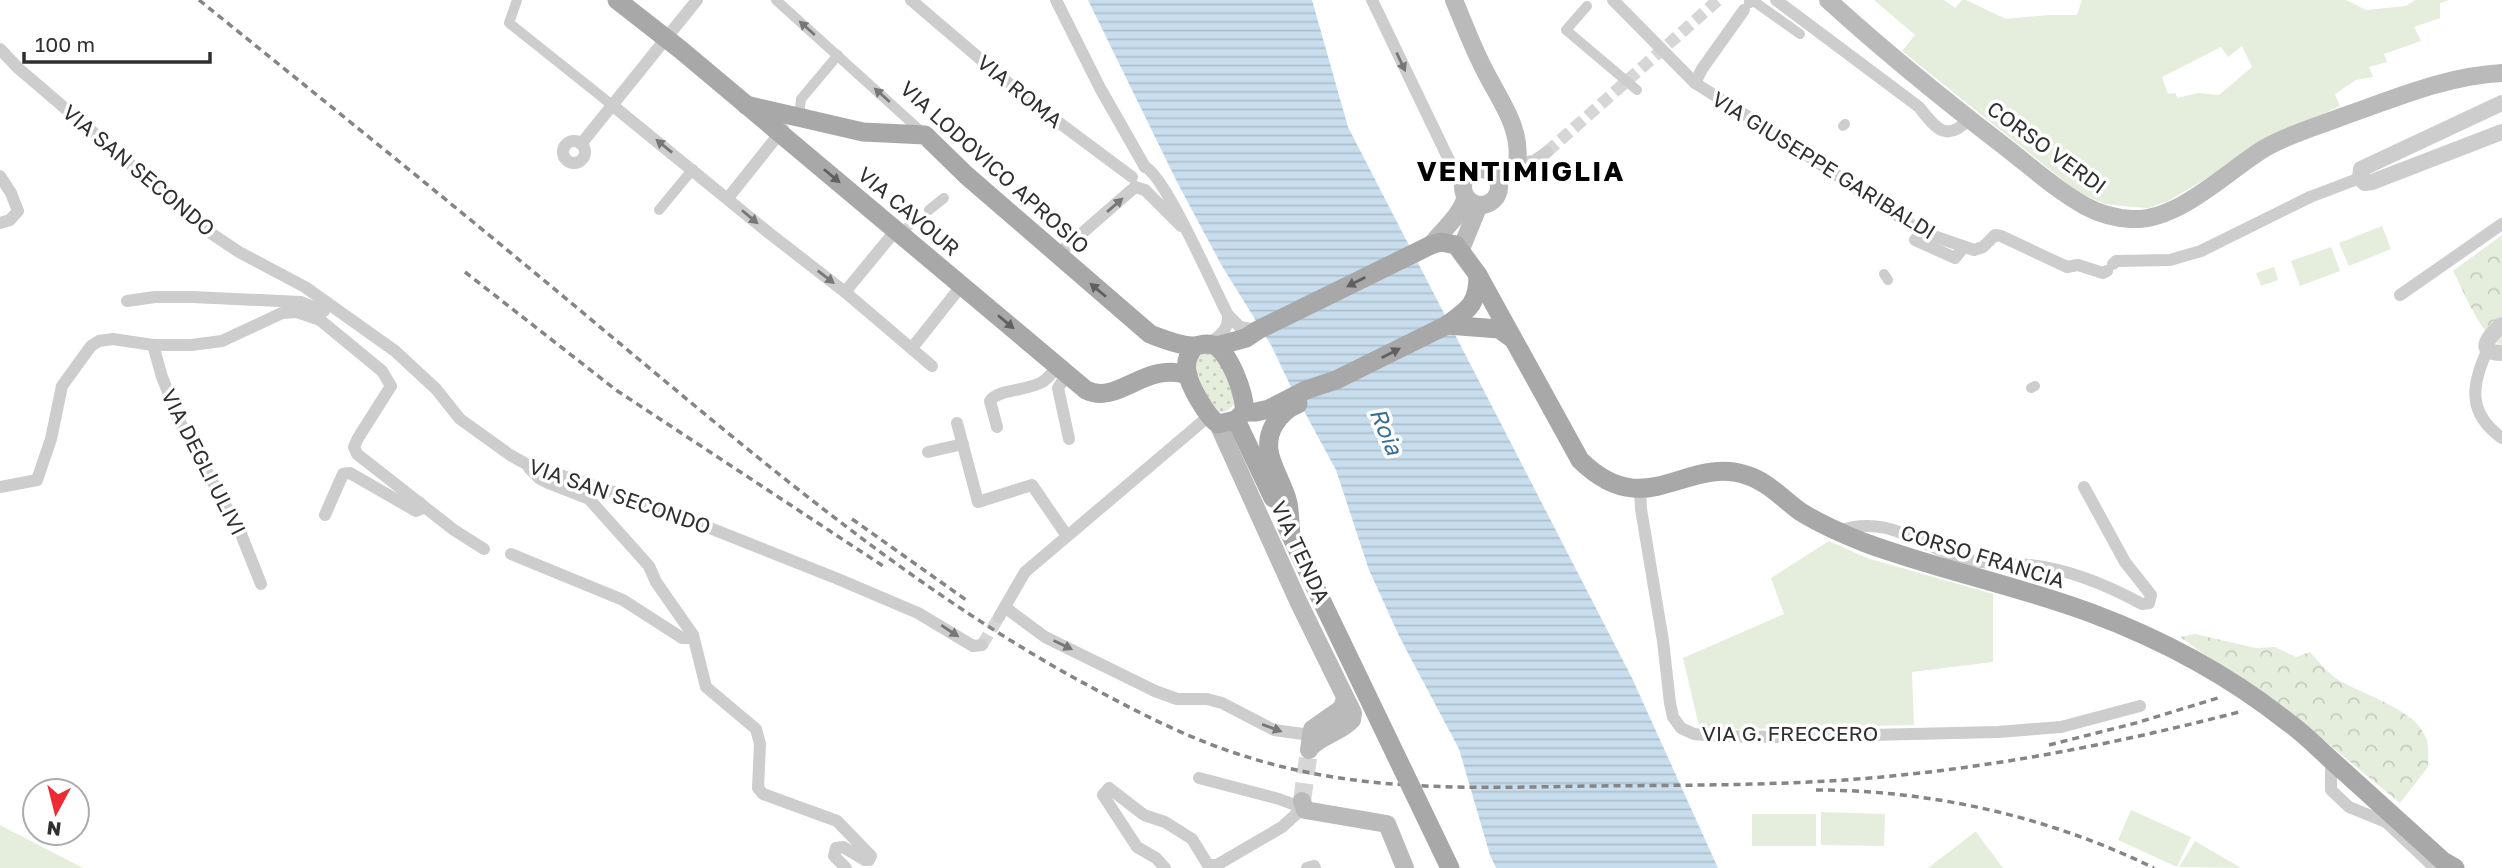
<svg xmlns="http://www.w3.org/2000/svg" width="2502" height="868" viewBox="0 0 2502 868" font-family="'Golos Text',sans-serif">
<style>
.green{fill:#e5eddd;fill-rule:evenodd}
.forest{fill:url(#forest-crowns)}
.garden{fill:url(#garden-dots)}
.water{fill:url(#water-rules)}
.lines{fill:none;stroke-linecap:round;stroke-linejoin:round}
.pedestrian-tunnel{stroke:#d6d6d6;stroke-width:10;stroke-dasharray:10 5;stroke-linecap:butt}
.minor-tunnel{stroke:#d6d6d6;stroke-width:12;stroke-dasharray:12 6;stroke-linecap:butt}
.secondary-tunnel{stroke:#d6d6d6;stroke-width:18;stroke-dasharray:18 9;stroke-linecap:butt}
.pedestrian{stroke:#cdcdcd;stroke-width:10}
.minor{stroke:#cdcdcd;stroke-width:12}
.tertiary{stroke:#cdcdcd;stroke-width:16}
.secondary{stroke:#bababa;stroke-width:18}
.primary{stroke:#a8a8a8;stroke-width:19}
.rail{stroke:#858585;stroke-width:3.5;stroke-dasharray:7 5;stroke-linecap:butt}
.primary-bridge{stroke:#a8a8a8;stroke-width:19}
.oneway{fill:#777}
.oneway2{fill:#606060}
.labels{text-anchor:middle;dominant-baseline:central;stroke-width:7;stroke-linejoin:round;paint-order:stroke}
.street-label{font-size:21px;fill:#303030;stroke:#fff}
.water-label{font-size:23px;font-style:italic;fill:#396f96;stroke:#fff}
.district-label{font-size:28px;font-weight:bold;letter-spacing:2px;fill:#000;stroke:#fff}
</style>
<defs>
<pattern id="forest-crowns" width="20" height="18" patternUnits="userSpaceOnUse" patternTransform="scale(1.75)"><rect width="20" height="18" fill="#e5eddd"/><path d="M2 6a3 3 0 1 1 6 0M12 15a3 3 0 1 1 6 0" fill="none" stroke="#c5ccbe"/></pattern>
<pattern id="garden-dots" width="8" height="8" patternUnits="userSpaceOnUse" patternTransform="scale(1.75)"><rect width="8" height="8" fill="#e5eddd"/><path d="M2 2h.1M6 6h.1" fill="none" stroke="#c5ccbe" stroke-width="1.8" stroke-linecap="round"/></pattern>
<pattern id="water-rules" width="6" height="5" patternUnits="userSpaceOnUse" patternTransform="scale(1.75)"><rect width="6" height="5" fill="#c8deee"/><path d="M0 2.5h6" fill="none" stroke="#acbfcc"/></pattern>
</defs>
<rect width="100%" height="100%" fill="#fff"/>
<g class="green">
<path d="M1874 0H1944L1955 8 1962 0H1966L2006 19 2047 15H2077L2082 0H2346L2366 10 2406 6 2415 0H2450L2440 3V18L2414 27 2421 41 2384 54 2387 62 2369 67 2373 77 2356 80 2335 94 2340 106 2294 127 2168 201 2149 208 2131 207 2105 204 2079 193 1902 51 1915 35ZM2242 46 2252 67 2219 95 2198 93 2178 98 2175 93 2168 94 2162 77 2221 47 2228 57Z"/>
<path d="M2382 226 2391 249 2349 266 2339 243Z"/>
<path d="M2331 247 2340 271 2300 286 2291 261Z"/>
<path d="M2274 267 2278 280 2261 286 2256 273Z"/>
<path d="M1829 541 1867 558 1993 594V662L1912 672 1914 725 1700 730 1683 658 1784 614 1771 578Z"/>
<path d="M2131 810 2191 837 2177 867 2118 840Z"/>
<path d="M1821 812 1885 814 1884 846 1821 845Z"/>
<rect x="1752" y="814" width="64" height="32"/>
<path d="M0 825 83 868H0Z"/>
<path d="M1976 832 2003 868H1928L1975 832Z"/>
<path d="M2195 841 2241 868 2179 867Z"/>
</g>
<g class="forest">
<path d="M2502 235V345C2482 338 2463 290 2453 271Z"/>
<path d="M2195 634 2256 648 2275 647 2296 657 2310 652C2318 661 2327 672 2337 679 2364 696 2417 709 2427 740 2429 748 2428 759 2428 767L2400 803 2313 731 2180 637Z"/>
</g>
<path class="garden" d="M1206 351 1215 353 1233 386 1234 404C1230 410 1223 414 1215 412L1194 369 1198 354Z"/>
<path class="water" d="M1088 0H1312L1348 127 1632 678 1718 868H1496L1490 855 1459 749 1400 638 1369 570 1336 470 1291 387 1271 345 1222 266 1178 184Z"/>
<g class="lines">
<path class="pedestrian-tunnel" d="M907 228 916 216"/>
<g class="minor-tunnel">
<path d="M1547 152 1718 0"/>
<path d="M982 645 999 617"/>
</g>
<path class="secondary-tunnel" d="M1302 801 1308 758"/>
<g class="pedestrian">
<path d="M517 0 509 23 612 105"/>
<path d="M776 0 923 133"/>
<path d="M1752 0 1800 34"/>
<path d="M1587 6 1566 30 1637 90"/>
<path d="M799 117 801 99 838 55"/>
<path d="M1843 126 1845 124"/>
<path d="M659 210 693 169"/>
<path d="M929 210 944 198"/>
<path d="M1884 274 1888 280"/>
<path d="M2031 388 2035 386"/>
</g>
<g class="minor">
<path d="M911 0 1026 98 1132 177"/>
<path d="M1056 0 1100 88 1145 167"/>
<path d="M1372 0 1463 189"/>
<path d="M1613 0 1695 83 1771 131 1922 232 1974 250 1983 247 1995 235 2001 236 2067 267 2078 265 2103 273 2107 271"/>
<path d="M1776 0 1919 107C1935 127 1946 144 1969 119"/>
<path d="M1750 2 1751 0"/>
<path d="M0 49 18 68 212 234 239 252 305 287 395 351 436 389 460 419 510 455 528 465 642 501 838 579 918 613 973 646 982 645"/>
<path d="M1695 83 1702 69 1744 10"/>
<path d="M612 105 769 233 845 292 932 366"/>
<circle cx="574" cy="152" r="11"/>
<path d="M581 144 697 0"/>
<path d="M1517 163 1534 161 1547 152"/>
<path d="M1145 167C1165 175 1214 289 1228 315L1240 327 1257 330"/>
<path d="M0 176 11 193 18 211 10 220 0 223"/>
<path d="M1135 187 1145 190 1181 226"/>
<path d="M728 198 783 129"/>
<path d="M1922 232 1915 240 1955 258 1963 248"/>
<path d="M1057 255 1135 187"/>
<path d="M2113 264 2116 261 2170 260 2201 251 2310 197 2360 178"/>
<path d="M845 292 896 230"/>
<path d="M2400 295 2502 224"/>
<path d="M127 301 155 297H192L301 302 324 311"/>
<path d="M1209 344C1220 335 1229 330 1228 315"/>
<path d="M153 345 162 377 181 424 241 534 261 584"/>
<path d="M912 348 962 285"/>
<path d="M2488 349C2471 385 2467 413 2502 438"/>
<path d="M1067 374 1058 388 1069 439"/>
<path d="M957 423 978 502 1032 485 1067 536"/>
<path d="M997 427 990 401C997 389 1028 391 1042 382 1048 379 1053 371 1058 366"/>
<path d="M928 452 963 444"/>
<path d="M529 468 540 479 548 483 589 499 649 566 656 582 693 635 706 687 756 729 760 744 758 788 763 794 837 821 871 856 869 860H865L843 847 836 848 834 856 846 868"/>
<path d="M0 487 37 480 51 439 62 386 91 346 99 341 113 339 153 345H191L222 341 282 313 297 312 320 320 382 371 391 386 358 438 354 447 357 454 454 530 484 549"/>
<path d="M1640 489 1641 509 1663 641 1670 703 1673 717 1681 728 1694 734 1716 736 1783 737 1998 732 2061 727 2140 706"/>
<path d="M325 515 343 474 350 473 416 511 421 509 420 503"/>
<path d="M1838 531C1891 513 1918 547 1966 559 1987 565 2009 563 2030 565 2070 569 2107 585 2142 604L2149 603 2151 595 2125 562 2084 487"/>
<path d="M511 554 623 600 682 638H690L693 635"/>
<path d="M1006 608 1045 637 1155 691 1177 699H1207L1222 703 1274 730 1310 735"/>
<path d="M999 617 1025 572 1209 416"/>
<path d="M2331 760V790L2349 807 2386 822 2435 868"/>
<path d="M1165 868 1156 858 1137 847 1103 795 1109 788 1144 815 1165 822 1192 839 1208 865H1217L1282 827 1303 808 1279 799 1199 778"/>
<path d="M1307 868 1314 866 1315 868"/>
</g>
<g class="tertiary">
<path d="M2502 103 2361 169 2360 178 2365 183 2372 182 2502 132"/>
<path d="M2502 325C2490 335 2474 353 2502 353"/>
</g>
<g class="secondary">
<path d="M1454 0C1464 24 1473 48 1485 71 1500 101 1522 128 1517 163L1499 181"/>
<path d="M1828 0C1884 51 1943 99 2004 146 2030 166 2056 190 2085 206 2098 213 2115 218 2131 219 2178 222 2227 171 2265 148 2289 134 2318 126 2344 116 2396 98 2446 76 2502 73"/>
<circle cx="1481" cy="187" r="18"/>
<path d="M1431 245C1444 228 1459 218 1466 197"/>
<path d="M1461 249 1479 205"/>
<path d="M1218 424 1299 603 1353 713 1352 720C1340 733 1322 735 1310 748"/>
<path d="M1309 750 1312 729 1342 708 1345 698"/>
<path d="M1302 801 1305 810 1387 824 1405 868"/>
</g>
<g class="primary">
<path d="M617 0 681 50 1086 390C1118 406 1144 361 1188 375"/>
<path d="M746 105 863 132 925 135 966 175 1150 334C1163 339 1177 345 1192 346 1199 346 1206 342 1213 345 1229 350 1246 396 1244 412L1236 420 1218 424C1207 417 1189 385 1187 372 1185 362 1189 353 1195 346"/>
<path d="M1447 325C1469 309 1478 304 1478 275"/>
<path d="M1217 346 1246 338 1258 330 1431 245 1441 242 1456 245 1478 275 1580 460C1647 526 1686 453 1749 476 1769 483 1784 500 1801 512 1820 524 1843 534 1863 542 1938 570 2016 585 2091 613 2161 639 2230 676 2289 723 2303 733 2316 746 2329 758 2367 792 2405 827 2443 861L2455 868"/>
<path d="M1244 412H1256L1269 409 1306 390 1336 380 1447 325 1499 329 1513 339"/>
<path d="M1236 420 1273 498"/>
<path d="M1286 525 1316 589"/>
<path d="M1291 536C1290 525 1290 514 1288 503 1282 476 1258 453 1274 425 1280 415 1288 408 1298 404"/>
</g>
<g class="rail">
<path d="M199 0C338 112 476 223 612 337 760 460 908 586 1078 680 1128 707 1180 735 1235 753 1354 793 1467 788 1590 786 1694 785 1799 786 1902 775 2018 763 2131 740 2243 711"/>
<path d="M465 272 616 390 883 566"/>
<path d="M852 519 969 602"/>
<path d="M2049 745 2136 723 2221 697"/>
<path d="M1816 790C1932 790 2050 817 2154 868"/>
</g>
<path class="primary-bridge" d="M1316 589 1450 868"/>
</g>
<defs><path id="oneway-solid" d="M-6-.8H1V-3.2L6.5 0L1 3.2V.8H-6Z" transform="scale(1.75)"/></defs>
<g class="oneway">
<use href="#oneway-solid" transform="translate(807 28) rotate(-138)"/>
<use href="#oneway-solid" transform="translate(1401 62) rotate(65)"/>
<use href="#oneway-solid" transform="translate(882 95) rotate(-138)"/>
<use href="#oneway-solid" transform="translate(664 146) rotate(-141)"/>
<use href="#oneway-solid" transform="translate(1115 205) rotate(-41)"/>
<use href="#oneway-solid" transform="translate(750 217) rotate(40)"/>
<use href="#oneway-solid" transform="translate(826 277) rotate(38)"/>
<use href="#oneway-solid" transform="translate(950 631) rotate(34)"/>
<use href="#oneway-solid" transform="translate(1063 645) rotate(26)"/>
<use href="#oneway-solid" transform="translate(1272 728) rotate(20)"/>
</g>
<g class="oneway2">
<use href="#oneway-solid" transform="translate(832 176) rotate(40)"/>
<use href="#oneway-solid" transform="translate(1356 282) rotate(153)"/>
<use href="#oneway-solid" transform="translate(1098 290) rotate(-140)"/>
<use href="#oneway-solid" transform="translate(1006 322) rotate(40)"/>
<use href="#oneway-solid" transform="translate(1391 353) rotate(-27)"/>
</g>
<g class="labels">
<g class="street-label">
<text transform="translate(1020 91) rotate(39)">VIA ROMA</text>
<text transform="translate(2047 147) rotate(36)">CORSO VERDI</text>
<text transform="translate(1824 165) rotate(32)">VIA GIUSEPPE GARIBALDI</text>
<text transform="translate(995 167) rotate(42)">VIA LODOVICO APROSIO</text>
<text transform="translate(139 170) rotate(40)">VIA SAN SECONDO</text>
<text transform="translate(909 211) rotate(40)">VIA CAVOUR</text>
<text transform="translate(204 462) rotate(63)">VIA DEGLI ULIVI</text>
<text transform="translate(620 496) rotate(19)">VIA SAN SECONDO</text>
<text transform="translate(1301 552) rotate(65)">VIA TENDA</text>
<text transform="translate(1983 556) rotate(17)">CORSO FRANCIA</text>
<text x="1790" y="733">VIA G. FRECCERO</text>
</g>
<g class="water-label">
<text transform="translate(1387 431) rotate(67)">Roia</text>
</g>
<g class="district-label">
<text x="1521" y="170">VENTIMIGLIA</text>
</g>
</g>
<g transform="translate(56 812) rotate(187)"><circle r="33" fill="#ffffff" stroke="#acacac" stroke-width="2"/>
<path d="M0-5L12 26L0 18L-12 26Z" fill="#ee2a33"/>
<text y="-10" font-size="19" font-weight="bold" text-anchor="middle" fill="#303030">N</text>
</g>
<path d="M24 52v10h186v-10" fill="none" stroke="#303030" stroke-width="3.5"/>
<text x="35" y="52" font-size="21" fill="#303030" stroke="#ffffff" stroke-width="5" paint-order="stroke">100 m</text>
</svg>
